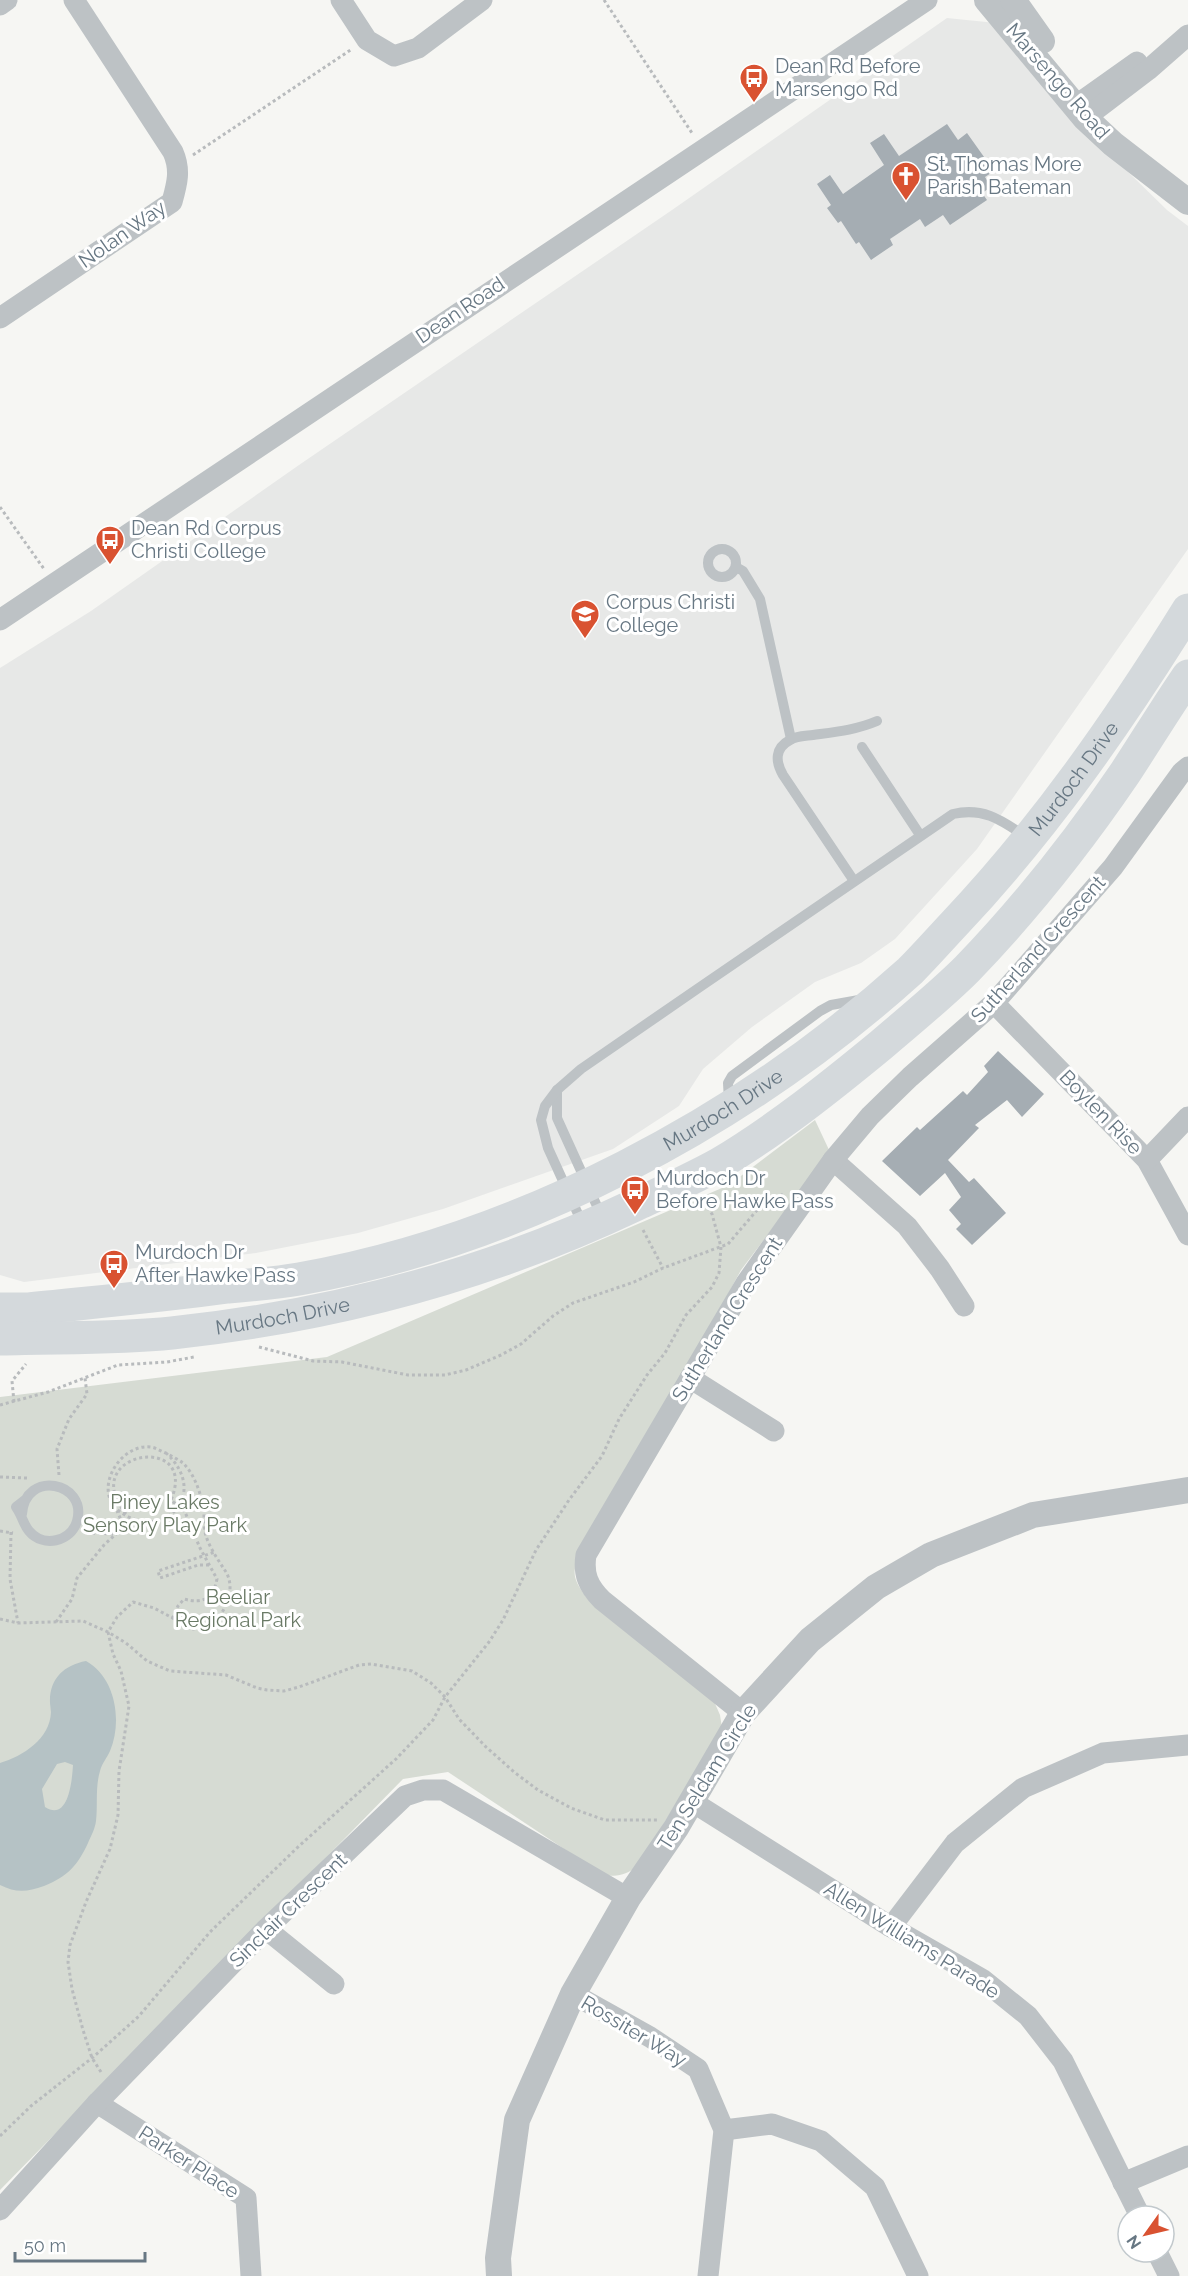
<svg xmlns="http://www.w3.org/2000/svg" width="1188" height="2276" viewBox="0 0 1188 2276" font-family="Raleway,sans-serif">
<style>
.built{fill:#e7e8e7}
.green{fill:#d6dbd3}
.water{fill:#b5c2c5;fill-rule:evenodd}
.building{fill:#a5adb3}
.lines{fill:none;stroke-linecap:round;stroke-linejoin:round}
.path{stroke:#b8bbbd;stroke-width:3;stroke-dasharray:3 3;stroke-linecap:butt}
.service{stroke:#bdc2c5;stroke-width:10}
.minor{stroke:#bdc2c5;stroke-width:21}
.tertiary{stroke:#bdc2c5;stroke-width:26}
.primary{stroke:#d4d9dc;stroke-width:33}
.labels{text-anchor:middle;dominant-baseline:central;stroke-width:6;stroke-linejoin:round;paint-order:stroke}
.poi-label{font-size:20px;fill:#677783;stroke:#fff;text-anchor:start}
.street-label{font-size:20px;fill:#677783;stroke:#fff}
.park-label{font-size:20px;fill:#6a7a66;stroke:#fff}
</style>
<rect width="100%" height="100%" fill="#f6f6f3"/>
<path class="built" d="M947 18 996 23 1080 125 1167 210 1188 226V549L977 849 895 939 861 963 815 982 752 1027 703 1069 679 1106 613 1149 443 1209 358 1233 256 1253 24 1282 0 1275V668L91 611 299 465 672 210Z"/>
<path class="green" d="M815 1120 830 1152 741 1270 684 1375 582 1549C572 1572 571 1576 586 1597L713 1699 720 1715 722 1728 638 1866C625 1875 617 1878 602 1874L448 1772 403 1779 0 2190V1397L327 1357 729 1185Z"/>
<path class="water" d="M86 1661C115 1677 123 1720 110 1751 107 1758 102 1763 100 1771 95 1788 98 1805 96 1821 95 1829 91 1836 88 1843 78 1865 67 1877 44 1886 27 1892 16 1893 0 1885V1763C23 1756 50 1739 51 1712 51 1712 50 1703 50 1703 49 1679 64 1665 86 1661ZM65 1762 73 1765C72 1780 69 1822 45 1807L42 1789 57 1764Z"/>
<g class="building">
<path d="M947 124 958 140 967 133 994 171 985 177 991 187 982 193 987 200 950 225 943 215 925 227 920 219 890 239 893 245 871 260 859 242 856 244 841 221 838 223 827 208 831 205 817 184 830 175 843 194 884 165 870 143 884 134 899 156Z"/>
<path d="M998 1051 1044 1094 1022 1117 1007 1100 975 1125 979 1128 948 1160 969 1182 974 1178 1006 1213 972 1245 956 1229 961 1224 949 1210 961 1197 945 1173 920 1196 882 1161 917 1127 920 1130 963 1091 967 1095 988 1072 984 1066Z"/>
</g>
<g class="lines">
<g class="path">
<path d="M604 0 692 133"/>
<path d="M193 155 352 49"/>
<path d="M0 507 44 569"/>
<path d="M643 1230 663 1268"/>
<path d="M259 1347 313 1361 342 1362 408 1375H445L466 1370 501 1355 521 1344 553 1316 573 1303 634 1282 663 1268 728 1244 758 1209 785 1193"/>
<path d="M14 1402 12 1381 26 1364"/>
<path d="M0 1405 48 1392 118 1365 167 1362 194 1357"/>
<path d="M59 1475 57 1449 69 1419 87 1394 85 1378"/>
<path d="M0 1477 27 1478"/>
<path d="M126 1514C75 1452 200 1431 171 1500L185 1512 200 1548 217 1579C213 1599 203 1604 184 1599L178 1606 172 1619"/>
<path d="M0 1531 13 1533"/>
<path d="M11 1532 10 1579 18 1623"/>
<path d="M86 1533 116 1534 91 1518"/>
<path d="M209 1565H198L160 1578 158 1571 215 1552"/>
<path d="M0 1619 18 1623 83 1621 108 1632 126 1643 147 1661 170 1671 226 1675 257 1688 267 1690 284 1691 299 1687 359 1665 371 1664 412 1671 431 1683 445 1697 459 1719 486 1747 514 1772 538 1790 571 1808 605 1820H657"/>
<path d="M56 1622 72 1599 77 1578 104 1545 116 1534 122 1522 117 1511"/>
<path d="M101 2072 92 2058 83 2030 72 1989 68 1962 70 1945 86 1902 110 1849 118 1815 119 1771 129 1706 121 1671 113 1654 108 1632 117 1617 133 1602 154 1608 193 1629C199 1628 206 1627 211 1624 226 1613 236 1589 226 1572 219 1561 210 1549 206 1536 204 1529 204 1521 204 1513 202 1497 196 1476 183 1463 179 1460 173 1457 168 1454 162 1452 157 1448 151 1447 120 1443 92 1490 119 1511 163 1544 211 1494 166 1453"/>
<path d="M0 2136 31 2106 92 2058 139 2016 210 1932 299 1846 396 1759 433 1720 445 1697 489 1642 503 1620 536 1550 569 1500 602 1456 619 1419 647 1375 665 1353 686 1315 712 1287 719 1273 721 1247 712 1214 703 1200"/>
</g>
<g class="service">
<circle cx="722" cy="563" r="14"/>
<path d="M736 567 743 571 760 599 791 739"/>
<path d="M862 747 920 835"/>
<path d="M854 881 783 775C775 761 775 748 790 740 796 736 806 736 813 735 835 732 856 730 877 721"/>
<path d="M557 1090V1118L601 1215"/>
<path d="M729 1101 728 1083 732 1076 820 1011 831 1005 859 1000"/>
<path d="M583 1225 548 1148 541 1120 545 1106 557 1090 581 1069 700 987 953 814C983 807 1001 820 1025 836"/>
<path d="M22 1514C25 1469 88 1482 77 1521 71 1542 43 1548 29 1531 23 1524 22 1515 16 1507L25 1500"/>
</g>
<g class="minor">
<path d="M341 0 367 40 394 56 418 48 482 0"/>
<path d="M0 5 7 0"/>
<path d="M1075 106 1137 62"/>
<path d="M1085 118 1148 70 1188 35"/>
<path d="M0 318 172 202C177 184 181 170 173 152L74 0"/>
<path d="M0 620 927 0"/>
<path d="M994 1003 1147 1160 1188 1235"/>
<path d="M833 1160 907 1226 940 1269 964 1306"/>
<path d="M1147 1160 1188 1117"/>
<path d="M690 1378 774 1431"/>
<path d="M743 1713 602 1600C588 1586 583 1574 586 1555L746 1283 833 1160 870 1116 910 1077 994 1003 1113 867 1182 772 1188 767"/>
<path d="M691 1801 891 1927 982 1979 1028 2016 1063 2061 1140 2216"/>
<path d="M891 1927 955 1843 1023 1788 1103 1753 1188 1745"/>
<path d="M266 1929 334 1984"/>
<path d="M573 1994 650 2037 698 2069 724 2130 708 2276"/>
<path d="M97 2103 246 2198 251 2276"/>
<path d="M724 2130 772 2124 821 2141 875 2187 918 2276"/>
<path d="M1123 2183 1188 2156"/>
<path d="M0 2210 97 2103 266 1929 405 1796 423 1790H443L628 1898"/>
<path d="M1157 2252 1169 2276"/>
</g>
<g class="tertiary">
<path d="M987 0 1085 118 1113 144 1188 202"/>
<path d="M1013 0 1042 41"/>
<path d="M499 2276 498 2258 517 2120 573 1994 628 1898 676 1828 743 1713 810 1640 876 1587 931 1555 1033 1515 1188 1490"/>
</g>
<g class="primary">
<path id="s1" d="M0 1309H29C96 1302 162 1296 228 1287 252 1285 276 1283 299 1279 520 1240 744 1121 910 971 925 956 939 940 954 924 1044 829 1119 721 1188 610"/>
<path id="s2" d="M0 1339C58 1337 115 1339 172 1333 332 1316 490 1274 635 1205 663 1192 692 1179 719 1164 776 1130 830 1087 881 1045 910 1020 940 996 967 969 1025 909 1078 842 1125 773 1146 741 1166 708 1188 676"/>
</g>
</g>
<defs>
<g id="bus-pin" transform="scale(1.5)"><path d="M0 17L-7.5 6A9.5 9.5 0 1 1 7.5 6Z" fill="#d95231" stroke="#fff"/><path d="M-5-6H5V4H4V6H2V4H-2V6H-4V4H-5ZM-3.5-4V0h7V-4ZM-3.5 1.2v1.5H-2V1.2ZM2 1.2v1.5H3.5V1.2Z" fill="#fff"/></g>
<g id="church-pin" transform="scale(1.5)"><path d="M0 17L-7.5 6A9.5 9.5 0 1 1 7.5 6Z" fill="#d95231" stroke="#fff"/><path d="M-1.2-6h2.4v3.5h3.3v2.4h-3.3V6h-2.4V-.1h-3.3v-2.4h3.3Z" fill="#fff"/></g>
<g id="school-pin" transform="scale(1.5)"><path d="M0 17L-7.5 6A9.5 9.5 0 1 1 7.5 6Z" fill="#d95231" stroke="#fff"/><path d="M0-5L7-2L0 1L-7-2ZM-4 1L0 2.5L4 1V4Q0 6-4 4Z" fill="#fff"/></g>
</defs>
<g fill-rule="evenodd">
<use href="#bus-pin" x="754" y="78"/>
<use href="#church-pin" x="906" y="176"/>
<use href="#bus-pin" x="110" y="540"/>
<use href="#school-pin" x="585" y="614"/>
<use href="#bus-pin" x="635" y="1190"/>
<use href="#bus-pin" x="114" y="1264"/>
</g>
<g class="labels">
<g class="poi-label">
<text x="775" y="66">Dean Rd Before<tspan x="775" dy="23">Marsengo Rd</tspan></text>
<text x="927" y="164">St. Thomas More<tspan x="927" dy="23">Parish Bateman</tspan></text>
<text x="131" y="528">Dean Rd Corpus<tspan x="131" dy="23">Christi College</tspan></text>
<text x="606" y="602">Corpus Christi<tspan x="606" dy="23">College</tspan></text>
<text x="656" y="1178">Murdoch Dr<tspan x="656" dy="23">Before Hawke Pass</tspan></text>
<text x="135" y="1252">Murdoch Dr<tspan x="135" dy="23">After Hawke Pass</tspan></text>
</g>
<g class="street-label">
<text transform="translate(1058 81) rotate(49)">Marsengo Road</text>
<text transform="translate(122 234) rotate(-35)">Nolan Way</text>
<text transform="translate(460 310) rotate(-34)">Dean Road</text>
<text stroke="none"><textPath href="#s1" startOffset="1246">Murdoch Drive</textPath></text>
<text transform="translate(1038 949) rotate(-48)">Sutherland Crescent</text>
<text stroke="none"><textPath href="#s1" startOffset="760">Murdoch Drive</textPath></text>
<text transform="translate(1101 1112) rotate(46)">Boylen Rise</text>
<text stroke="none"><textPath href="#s2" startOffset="284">Murdoch Drive</textPath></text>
<text transform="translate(727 1319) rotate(-58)">Sutherland Crescent</text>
<text transform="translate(707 1777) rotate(-58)">Ten Seldam Circle</text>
<text transform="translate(288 1910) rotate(-44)">Sinclair Crescent</text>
<text transform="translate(912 1940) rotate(32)">Allen Williams Parade</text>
<text transform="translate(634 2031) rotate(31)">Rossiter Way</text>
<text transform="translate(189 2162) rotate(33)">Parker Place</text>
</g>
<g class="park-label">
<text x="165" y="1502">Piney Lakes<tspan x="165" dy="23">Sensory Play Park</tspan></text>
<text x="238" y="1597">Beeliar<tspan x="238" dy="23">Regional Park</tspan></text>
</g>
</g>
<g transform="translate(1146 2234) rotate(236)"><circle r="28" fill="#ffffff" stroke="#c2c9cd" stroke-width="1.5"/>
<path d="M0-4.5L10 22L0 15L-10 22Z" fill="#d95231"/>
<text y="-9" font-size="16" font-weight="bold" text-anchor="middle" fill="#677783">N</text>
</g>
<path d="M15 2252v9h130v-9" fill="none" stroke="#677783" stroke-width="3"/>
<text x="24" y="2252" font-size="18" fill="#677783" stroke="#ffffff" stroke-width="4.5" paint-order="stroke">50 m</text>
</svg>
